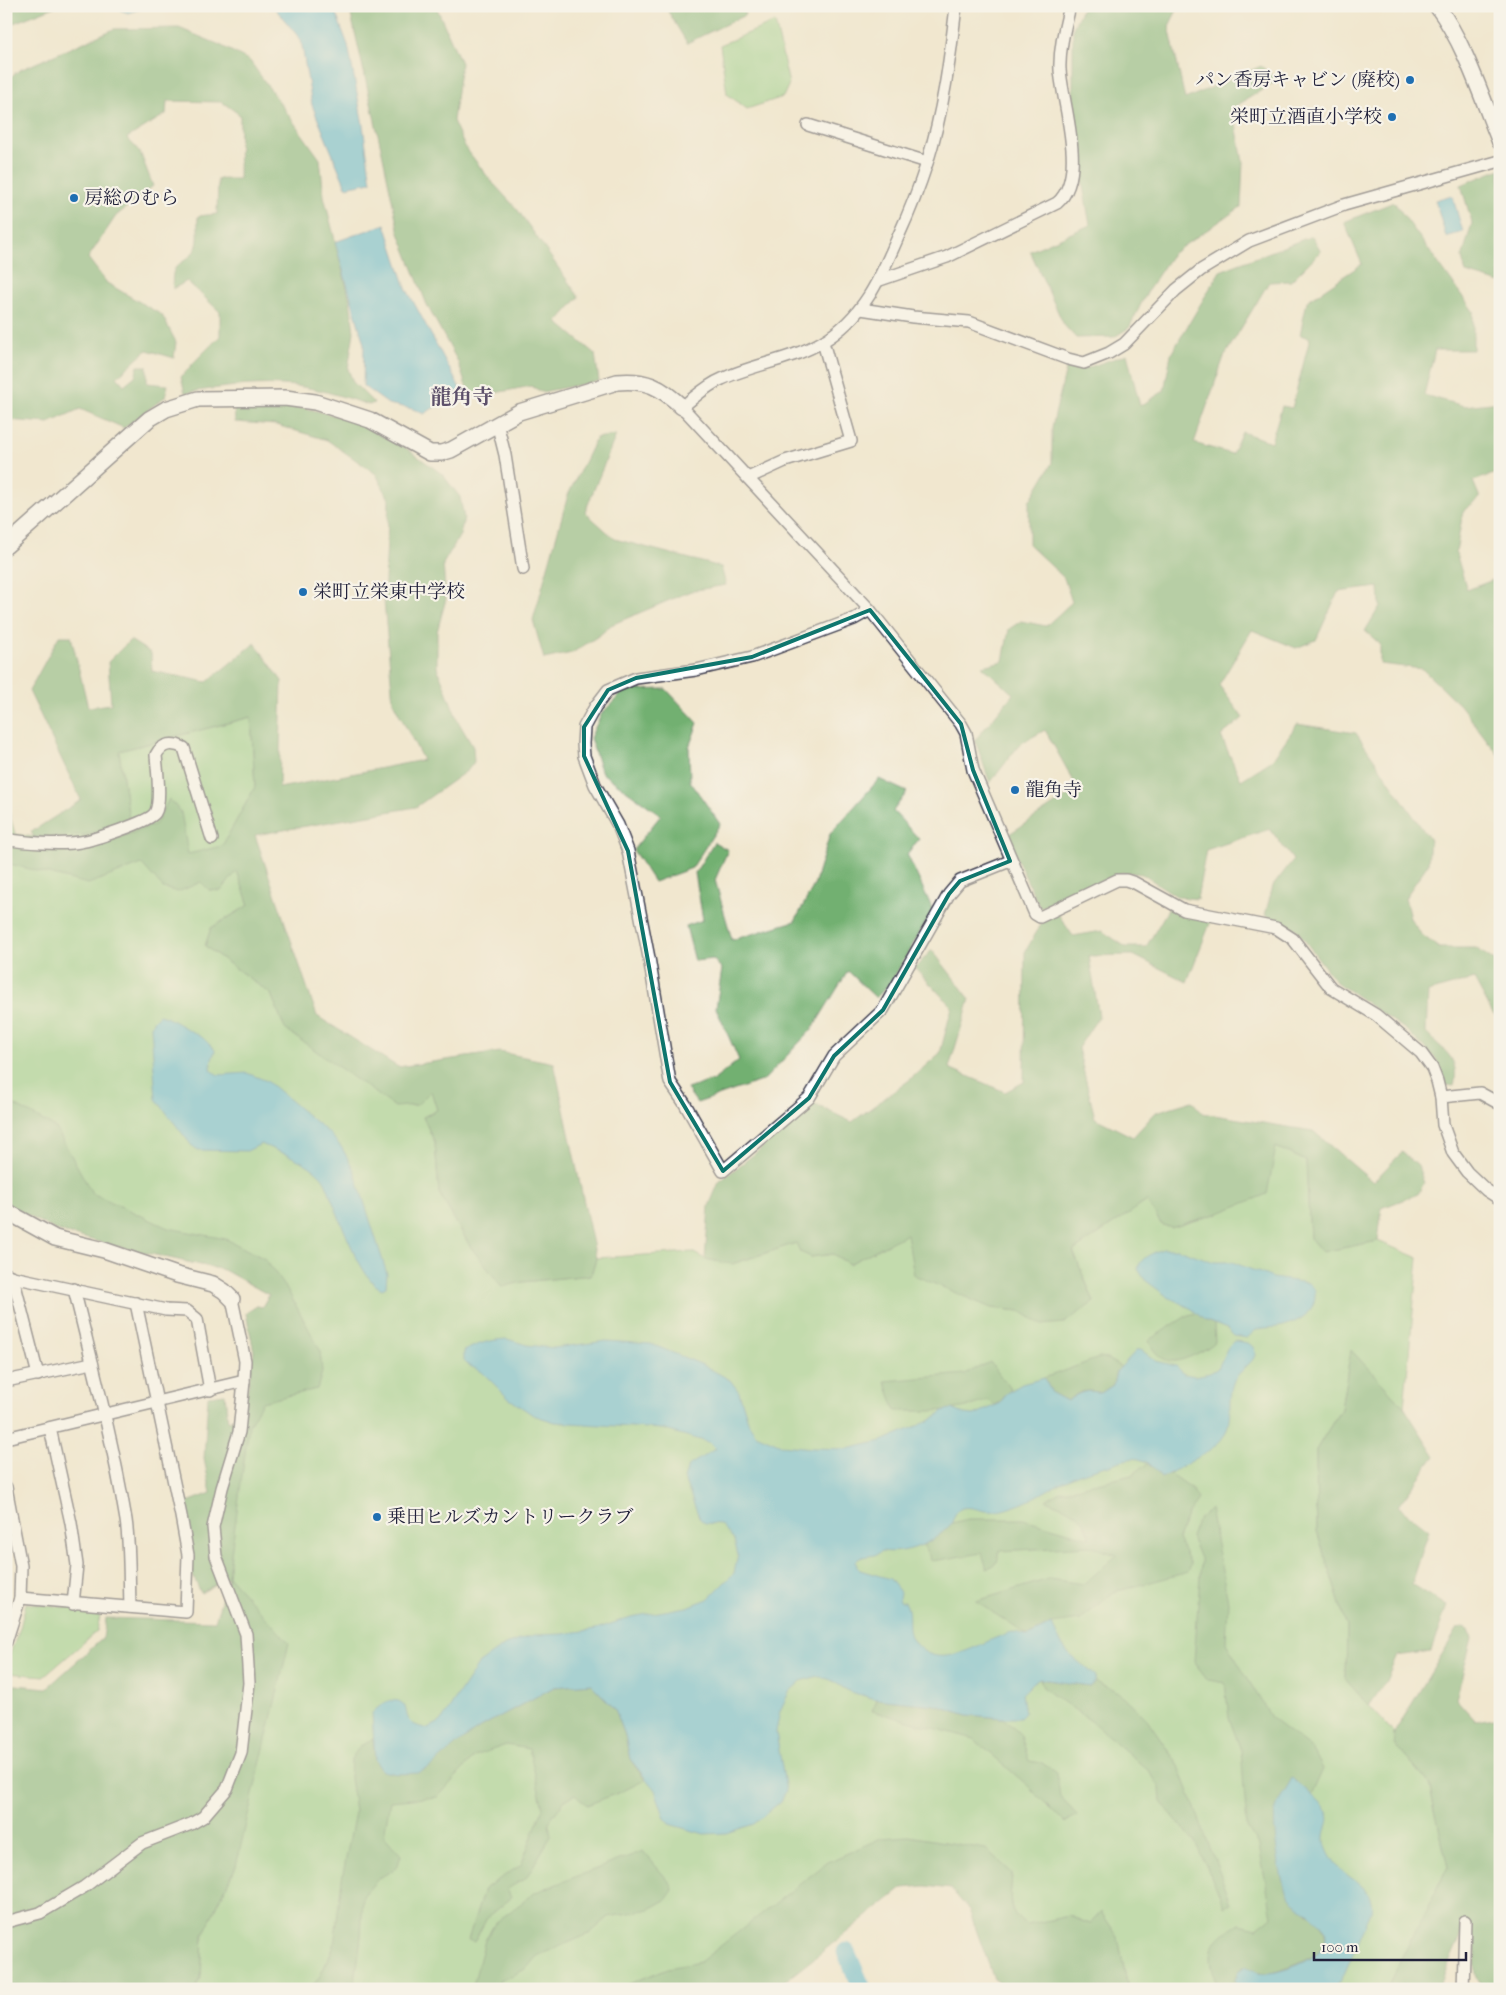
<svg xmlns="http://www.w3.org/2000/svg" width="1506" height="1995" viewBox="0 0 1506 1995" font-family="'IM FELL French Canon','Noto Serif JP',serif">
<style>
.green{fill:#8dcc83;stroke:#58775f}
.forest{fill:#72b071;stroke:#4a6956}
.water{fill:#53b6d2;stroke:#3a6c86}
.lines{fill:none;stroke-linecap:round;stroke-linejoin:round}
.river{stroke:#53b6d2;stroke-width:19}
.minor-casing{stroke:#414051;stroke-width:14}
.tertiary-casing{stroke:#414051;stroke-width:18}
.minor{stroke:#fff;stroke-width:11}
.tertiary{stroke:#fff;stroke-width:15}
.marked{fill:none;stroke:#0f766e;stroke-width:4;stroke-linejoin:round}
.poi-dot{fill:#1f6fb2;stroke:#f7f3e8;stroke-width:2}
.labels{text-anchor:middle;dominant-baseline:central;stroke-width:4.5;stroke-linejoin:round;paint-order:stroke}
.poi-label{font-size:19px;fill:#22223b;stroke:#f7f3e8;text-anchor:start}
.quarter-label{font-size:21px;font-weight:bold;fill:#5d506a;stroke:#f7f3e8}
</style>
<rect width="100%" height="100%" fill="#f7f3e8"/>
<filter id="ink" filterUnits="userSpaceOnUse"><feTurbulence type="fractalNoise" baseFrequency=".02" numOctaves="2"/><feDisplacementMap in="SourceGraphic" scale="10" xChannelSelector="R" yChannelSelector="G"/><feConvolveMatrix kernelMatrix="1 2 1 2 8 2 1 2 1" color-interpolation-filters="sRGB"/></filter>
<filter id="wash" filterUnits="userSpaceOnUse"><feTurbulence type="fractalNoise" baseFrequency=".0096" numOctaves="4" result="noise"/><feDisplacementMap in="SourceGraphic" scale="20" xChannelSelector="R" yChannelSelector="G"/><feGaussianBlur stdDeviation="1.12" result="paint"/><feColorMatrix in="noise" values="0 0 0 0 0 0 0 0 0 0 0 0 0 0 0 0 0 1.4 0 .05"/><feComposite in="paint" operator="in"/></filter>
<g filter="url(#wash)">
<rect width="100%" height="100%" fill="#f1e7cf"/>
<g class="green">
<path d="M775 22 789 84 783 97 747 109 727 94 720 45Z"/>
<path d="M251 717 255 787 223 846 237 870 249 905 211 928 205 946 271 994 286 1029 431 1090 438 1110 423 1117 435 1143 439 1193 470 1246 502 1286 522 1282 591 1275 596 1258 692 1252 705 1259 732 1264 796 1243 811 1257 833 1254 849 1264 907 1233 991 1308 1020 1311 1042 1325 1094 1302 1073 1251 1147 1201 1161 1224 1171 1228 1219 1213 1276 1147 1306 1161 1310 1238 1322 1252 1378 1241 1418 1258 1404 1407 1351 1351 1341 1409 1316 1450 1317 1531 1347 1627 1346 1680 1394 1733 1395 1745 1429 1784 1448 1867 1386 1989H1128L1118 1938 1101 1913 1090 1924 1069 1916 1026 1926C1005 1910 1011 1897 1012 1873L963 1845 706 1989H195L201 1978 203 1935 236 1866 228 1576 243 1418 254 1351 246 1313 257 1306 262 1307 269 1295 224 1270 106 1244 6 1204V802L15 834 34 837 85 835 129 820 119 751Z"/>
<path d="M26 1603 101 1611 97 1631 45 1676 6 1673V1664L20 1628Z"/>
<path d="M6 1986H122L129 1989H6Z"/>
</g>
<g class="forest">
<path d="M6 6H57L6 26Z"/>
<path d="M349 6H436L461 63 453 121 465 147 491 181 517 209 579 297 557 322 595 354 599 381 542 392 531 386 470 398 458 362 427 305 399 233 382 152Z"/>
<path d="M621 6H743L745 15 687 43 666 8Z"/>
<path d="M1083 6H1179L1169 26 1185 99 1261 66 1278 80 1233 108 1243 162 1241 207 1173 253 1147 292 1129 328 1114 337 1076 338 1064 325 1030 251 1090 225 1083 186 1073 96V28Z"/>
<path d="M179 28 220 45 250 61 320 159 324 196 350 300 354 332 348 369 353 382 374 403 369 405C341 396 312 386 282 385 249 383 217 388 185 393L181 377 196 360 220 336V312L187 281 173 289C169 258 185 268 196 248 200 240 197 225 198 216L217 214 218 179H239L240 115 222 102 167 101 166 114 127 138 140 152 153 186 116 216 88 258 107 283 162 315 176 342 174 358 147 350 117 377 124 385 135 376 138 366H147V383L168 385 165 397 124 428 80 409 49 423 6 420V80L20 70 114 29Z"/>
<path d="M1500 169V283L1466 273 1462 258 1472 223 1461 185Z"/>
<path d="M1394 202 1473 311V350H1435L1424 395 1464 406 1500 402V472L1473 481 1480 498 1463 511 1456 553 1467 590 1498 578 1500 580V757L1460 705 1422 669 1380 664V644L1365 631 1380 606 1379 587 1338 592 1316 640 1296 648 1252 630 1219 685 1243 718 1221 736 1241 780 1271 761 1297 724 1356 733 1430 840 1428 864 1405 898 1410 918 1421 934 1439 948H1476L1495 961 1500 968V1018L1493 1014 1474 979 1428 992 1426 1033C1445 1052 1460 1057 1454 1086L1446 1085 1437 1060 1406 1030 1336 982 1296 929 1265 915 1273 886 1293 860 1270 829 1206 850 1197 899 1178 897 1142 874 1123 872 1040 908 1006 836 1078 789 1045 730 1020 744 990 783 975 740 1013 694 982 666 1003 661 1009 629 1021 621 1046 626 1072 602 1064 578 1029 545V502L1052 463V427L1066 369H1084L1127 354 1140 406 1164 391 1171 354 1220 271 1312 236 1321 251 1291 281 1269 282 1224 357 1194 443 1232 454 1242 432 1271 442 1282 406 1292 408 1310 338 1300 335 1307 301 1362 264 1344 222Z"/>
<path d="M234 408H305L349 419 406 448 442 474 460 497 464 518 460 535 443 564 446 599 437 632V667L458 721 473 747 474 762 468 770 416 807 255 835 317 1016 398 1067 500 1052 554 1063 596 1258 591 1275 522 1282 502 1287 470 1246 439 1193 435 1143 423 1117 437 1110 431 1091 417 1105 395 1107 285 1029 271 994 205 946 211 928 249 905 237 871 221 891 209 890 201 882 178 892 163 888 142 864 88 884 6 863V843L32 848 94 847 156 824 169 799 181 812 188 854 222 846 255 787 251 717 119 751 129 820 85 835 34 837 31 832 81 800 29 691 59 636H71L88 707 111 704 108 662 130 640 151 653 152 671 207 682 255 643 282 681 279 788 423 760 393 702 384 601 389 499 376 474 327 440 276 425 235 422Z"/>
<path d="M616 435 585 512 615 539 721 567 726 585 691 591 611 625 600 635 572 653 544 659 533 620 568 495 596 438Z"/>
<path d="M666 689 698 723 689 747 690 781 720 824 692 868 654 882 633 850 661 815 602 773 590 738 602 713 625 690Z"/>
<path d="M879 779 907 792 893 811 919 839 907 854 933 910 891 982 876 998 848 971 813 1028 764 1080 697 1103 687 1089 714 1080 739 1060 716 1008 722 969 713 959 695 961 686 926 703 920 695 873 714 842 728 850 715 880 732 940 795 921 814 885 830 834Z"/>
<path d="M1170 906 1211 921 1187 982 1133 955 1089 956 1099 1016 1078 1048 1095 1118 1133 1137 1156 1112 1192 1101 1202 1113 1313 1131 1373 1182 1402 1152 1418 1166 1424 1183 1418 1194 1382 1208 1378 1241 1322 1252 1310 1238 1306 1161 1276 1147 1267 1194 1219 1213 1171 1228 1161 1224 1147 1201 1073 1251 1094 1302 1064 1323 1042 1325 1020 1311 991 1308 914 1275 907 1234 849 1264 833 1254 811 1257 800 1252 796 1243 732 1264 705 1259 709 1206 719 1182 758 1151 810 1102 852 1122 908 1081 940 1053 952 1007 915 968 932 950 970 999 949 1068 1005 1092 1024 1082 1025 952 1047 914H1058L1073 936 1102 931 1126 947H1146Z"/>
<path d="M6 1100 56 1128 92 1193 168 1228 226 1239 265 1259 287 1289 320 1350 322 1372 317 1389 262 1402 249 1425 228 1576 289 1643 236 1866 203 1935 201 1978 195 1989H129L122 1986H6V1684L47 1688 103 1638 106 1618 215 1621 228 1577 201 1593 191 1572 185 1503 211 1493 204 1459 208 1396 225 1394 228 1421 243 1417 254 1351 246 1313 257 1306 262 1307 269 1295 224 1270 106 1244 55 1230 6 1204Z"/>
<path d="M1197 1313 1204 1320 1214 1324 1215 1342C1207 1350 1186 1360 1175 1361 1163 1363 1151 1350 1149 1340L1188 1315Z"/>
<path d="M1351 1350 1404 1407 1435 1456 1398 1506 1429 1530 1412 1584 1447 1606 1431 1651 1397 1656 1386 1681 1369 1706 1346 1680 1347 1627 1317 1531 1316 1450 1341 1409Z"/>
<path d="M1099 1358 1107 1359 1121 1367 1116 1372 1113 1385 1101 1393C1086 1389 1079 1391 1067 1401L1052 1393 1044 1378Z"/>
<path d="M990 1362 1011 1390C1004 1395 1003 1402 995 1405L988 1400C959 1413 927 1411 896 1411L885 1381 965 1374Z"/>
<path d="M1148 1463 1157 1469 1161 1478 1170 1473 1190 1487 1198 1499 1187 1515 1178 1539 1191 1564 1188 1572 1114 1592 1080 1620 1052 1624 1028 1636 976 1601 1049 1579 1084 1584 1117 1555 1089 1546 1000 1551 997 1562 987 1569 982 1553 932 1561 923 1545 942 1533 952 1523 968 1519H1024L1089 1538C1086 1512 1067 1509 1046 1500L1058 1492 1132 1475Z"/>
<path d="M1210 1508 1228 1602 1226 1643 1272 1719 1313 1750 1323 1769 1311 1796 1292 1778 1307 1913C1345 1938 1317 1959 1286 1968 1280 1970 1270 1974 1264 1973 1257 1972 1251 1969 1245 1966L1238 1971 1235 1980 1239 1989H1218C1208 1955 1204 1942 1240 1924L1257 1928 1272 1916 1259 1846 1247 1827 1241 1750 1229 1718 1225 1683 1208 1680 1194 1662 1201 1561 1191 1537 1197 1521Z"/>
<path d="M1463 1627 1469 1630 1472 1638 1456 1699 1476 1721 1500 1717V1989H1482L1476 1975 1474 1944 1464 1928 1438 1989H1386L1448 1867 1429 1784 1395 1745 1394 1733 1458 1628Z"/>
<path d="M1040 1679 1090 1686 1096 1682 1119 1692 1147 1719 1179 1766 1231 1903 1225 1906 1195 1842 1161 1802 1160 1788 1150 1772 1091 1721 1043 1688Z"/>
<path d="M591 1684 615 1709 625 1735 630 1759 645 1780 621 1792 587 1805 575 1794 564 1801 549 1822 551 1836 526 1878 507 1889 511 1898 487 1918 474 1942 468 1940 484 1889 521 1865 543 1808 529 1749 506 1745 475 1756 438 1797 390 1801 384 1836 401 1855 397 1868 379 1878 363 1896 361 1937 354 1989H310L320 1976 334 1946 342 1879 355 1812 350 1778 351 1759 360 1746 373 1739 375 1760 462 1740 484 1725 554 1687Z"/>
<path d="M876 1699 935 1705 968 1715 1003 1718 1021 1735 1029 1761 1042 1763 1057 1773 1060 1797 1077 1815 1065 1823 1027 1785 974 1739 872 1711Z"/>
<path d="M909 1836 986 1849 1012 1873C1011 1897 1005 1910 1026 1925L1069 1916 1090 1924 1101 1912 1118 1937 1128 1989H1011L994 1979 969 1910 951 1889 925 1886 903 1888 775 1989H617L668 1968 700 1962 828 1862 881 1838Z"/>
<path d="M643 1851 672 1885 673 1890 666 1900 650 1909 609 1917 589 1934 537 1956 526 1969 500 1981 498 1989H472L485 1940 495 1923 536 1892Z"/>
</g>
<g class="water">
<path d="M118 6H150L128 13 120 10Z"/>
<path d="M273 6H333L348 45 363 125 371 182 346 187 312 105 301 40Z"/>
<path d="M1452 195 1463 232 1446 237 1435 200Z"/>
<path d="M385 224 406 288 461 390 424 414 413 409 388 404 363 386 364 344 335 242Z"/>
<path d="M159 1015 166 1017 203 1038 215 1050 211 1063V1070L218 1075 247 1073 267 1081 330 1134 342 1148 354 1170 387 1274 386 1286 383 1289C363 1286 339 1216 331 1197 329 1191 326 1182 322 1177 307 1160 281 1153 261 1144L247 1151 198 1150 192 1146 156 1099 151 1026 154 1020Z"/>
<path d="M1163 1249H1178L1214 1262H1232L1273 1278 1308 1283 1315 1290C1317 1310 1302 1321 1283 1326 1275 1328 1267 1327 1259 1329 1254 1330 1251 1335 1247 1338L1234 1336 1227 1329 1204 1320 1192 1309 1168 1297 1145 1280 1138 1269C1140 1257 1153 1253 1163 1249Z"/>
<path d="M507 1339 527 1345 554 1348 606 1341 651 1344 703 1365 730 1380 739 1392 749 1424 756 1434 781 1445 813 1448 847 1449 882 1441 931 1420 945 1410 952 1409 964 1414 974 1415 1001 1403 1005 1394 1022 1384 1044 1378 1052 1393 1067 1401C1080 1392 1086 1389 1101 1393L1113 1385 1116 1372 1137 1350H1141L1156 1361 1176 1366 1184 1374 1195 1376 1210 1373 1218 1368 1229 1346 1234 1341C1243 1342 1254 1342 1255 1353 1256 1362 1236 1372 1233 1383 1226 1403 1235 1424 1220 1441 1211 1452 1175 1470 1161 1478 1156 1469 1150 1462 1139 1459 1129 1457 1118 1462 1109 1465 1096 1469 1082 1472 1070 1478 1050 1487 1033 1501 1012 1507 1004 1510 995 1512 986 1511 978 1510 968 1505 960 1509 954 1512 954 1520 950 1525 934 1543 906 1555 882 1551 872 1559 864 1553 856 1561L857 1566 860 1570 890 1579 900 1592 899 1599 901 1602H905C913 1614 904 1629 914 1642 937 1672 972 1647 998 1637 1003 1635 1008 1632 1013 1632 1018 1632 1023 1635 1028 1636L1052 1624 1061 1644 1069 1654 1096 1676 1095 1682 1090 1686 1040 1679 1034 1682 1022 1694 1025 1713 1020 1718H1003L968 1715 935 1705 876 1699 850 1692 831 1680 818 1676 801 1681 789 1692 780 1711 776 1732 786 1791 781 1801 754 1824 726 1833 704 1834 669 1824 665 1818 655 1790 630 1759 625 1735 615 1709 591 1684 554 1687 484 1725 462 1740 433 1765 418 1773 397 1774 382 1771 375 1760 372 1713C379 1706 395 1694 404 1705 407 1710 406 1717 410 1721 414 1726 422 1727 428 1729L442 1720 479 1663 505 1645 534 1635 563 1634 596 1629 631 1617 687 1607 708 1599 734 1573 738 1555 734 1540 720 1524 705 1523 700 1519 684 1479 688 1466 715 1449 711 1443 662 1429 555 1422 533 1415 508 1398 482 1372 468 1365 464 1361V1351C479 1343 490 1340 507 1339Z"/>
<path d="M1292 1778C1299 1785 1325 1806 1328 1814 1331 1822 1325 1828 1325 1836 1324 1846 1329 1854 1334 1862 1346 1880 1376 1885 1371 1912L1342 1979 1334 1989H1239L1235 1980 1238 1971 1246 1966C1251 1969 1260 1974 1267 1973 1285 1972 1334 1956 1325 1931 1321 1920 1298 1907 1289 1897 1281 1888 1272 1826 1275 1812 1277 1801 1287 1788 1292 1778Z"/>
</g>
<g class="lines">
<path class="river" d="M846 1952 862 1989"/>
</g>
</g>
<g filter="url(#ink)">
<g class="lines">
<g class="minor-casing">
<g id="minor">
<path d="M956 6C950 59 943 112 927 163 919 188 909 213 898 237 880 279 863 318 822 342 791 360 754 364 722 379 707 385 695 397 682 407L870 610 961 724 966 733 973 770 1035 914 1040 917 1117 880H1126L1135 883 1184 910 1276 928 1293 939 1331 988 1376 1015 1421 1053 1432 1068 1437 1081 1441 1097 1443 1125 1453 1153 1467 1172 1486 1190 1500 1199"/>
<path d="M808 125 927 162"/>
<path d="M880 280 947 257 1057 203C1088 176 1063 107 1060 70 1059 49 1065 27 1070 6"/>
<path d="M861 309 913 317 969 322 1068 359 1084 363 1109 353 1124 344 1176 290 1201 270 1249 241 1344 205 1500 161"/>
<path d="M497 423 505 455 523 569"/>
<path d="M748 478 785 461 851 441 823 342"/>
<path d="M870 610 854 619 752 657 696 670 636 678 608 690 595 707 584 727 583 744 584 756 595 785 618 825 628 851 649 958 670 1082 685 1104 723 1171 809 1098 834 1056 883 1010 949 894 960 881 1010 861"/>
<path d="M6 839C25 843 61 845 80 842 93 840 149 822 155 813 162 801 157 770 156 755 162 743 173 742 184 748L212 839"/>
<path d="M1441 1097 1480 1093 1500 1104"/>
<path d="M6 1274 13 1277 166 1310 187 1311 197 1319 210 1390"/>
<path d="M13 1277 38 1375"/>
<path d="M74 1289C93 1366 113 1442 126 1520 130 1548 129 1578 130 1607"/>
<path d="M6 1381 92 1363"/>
<path d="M50 1428 71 1523 77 1565 73 1604"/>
<path d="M6 1438 244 1381"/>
<path d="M6 1487 21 1566 20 1598 6 1642"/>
<path d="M20 1598 186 1612 188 1555 181 1516 136 1303"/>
<path d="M6 1922 40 1913 84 1887 142 1843 191 1824 203 1817 227 1789 241 1753 249 1683 246 1634 216 1556 213 1527 222 1488 239 1432 244 1381 245 1361 232 1299"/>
<path d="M1463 1989 1465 1921"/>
</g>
</g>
<g class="tertiary-casing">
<g id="tertiary">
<path d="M1437 6C1466 46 1481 96 1500 142"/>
<path d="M6 546 149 419 166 409 198 399 285 398 315 402 370 420 430 453H441L451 450 519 412 617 382C646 379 661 387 682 407"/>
<path d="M6 1211 55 1238 104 1250 177 1275 213 1284 224 1291 232 1299"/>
</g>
</g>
<use href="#minor" class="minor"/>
<use href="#tertiary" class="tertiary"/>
</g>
</g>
<path d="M0 0H1506V1995H0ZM870 610 961 724 973 770 1010 861 960 881 949 894 883 1010 834 1056 809 1098 723 1171 670 1082 628 851 584 756V727L608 690 636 678 752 657Z" fill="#f1e7cf" fill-opacity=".55" fill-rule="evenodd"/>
<path class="marked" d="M870 610 961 724 973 770 1010 861 960 881 949 894 883 1010 834 1056 809 1098 723 1171 670 1082 628 851 584 756V727L608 690 636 678 752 657Z"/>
<g class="poi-dot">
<circle cx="1410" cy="80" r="5"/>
<circle cx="1392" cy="117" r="5"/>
<circle cx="74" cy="198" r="5"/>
<circle cx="303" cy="592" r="5"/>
<circle cx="1015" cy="790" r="5"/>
<circle cx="377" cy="1517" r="5"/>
</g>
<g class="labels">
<g class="poi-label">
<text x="1400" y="80" text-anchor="end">パン香房キャビン (廃校)</text>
<text x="1382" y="117" text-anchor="end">栄町立酒直小学校</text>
<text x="84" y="198">房総のむら</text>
<text x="313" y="592">栄町立栄東中学校</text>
<text x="1025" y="790">龍角寺</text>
<text x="387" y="1517">乗田ヒルズカントリークラブ</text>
</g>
<g class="quarter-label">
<text x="462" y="397">龍角寺</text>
</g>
</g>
<rect width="1506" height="1995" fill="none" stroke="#f7f3e8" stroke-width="25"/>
<path d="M1314 1952v8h152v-8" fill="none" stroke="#22223b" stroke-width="2.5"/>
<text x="1321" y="1952" font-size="15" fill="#22223b" stroke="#f7f3e8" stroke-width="4" paint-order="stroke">100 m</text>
</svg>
